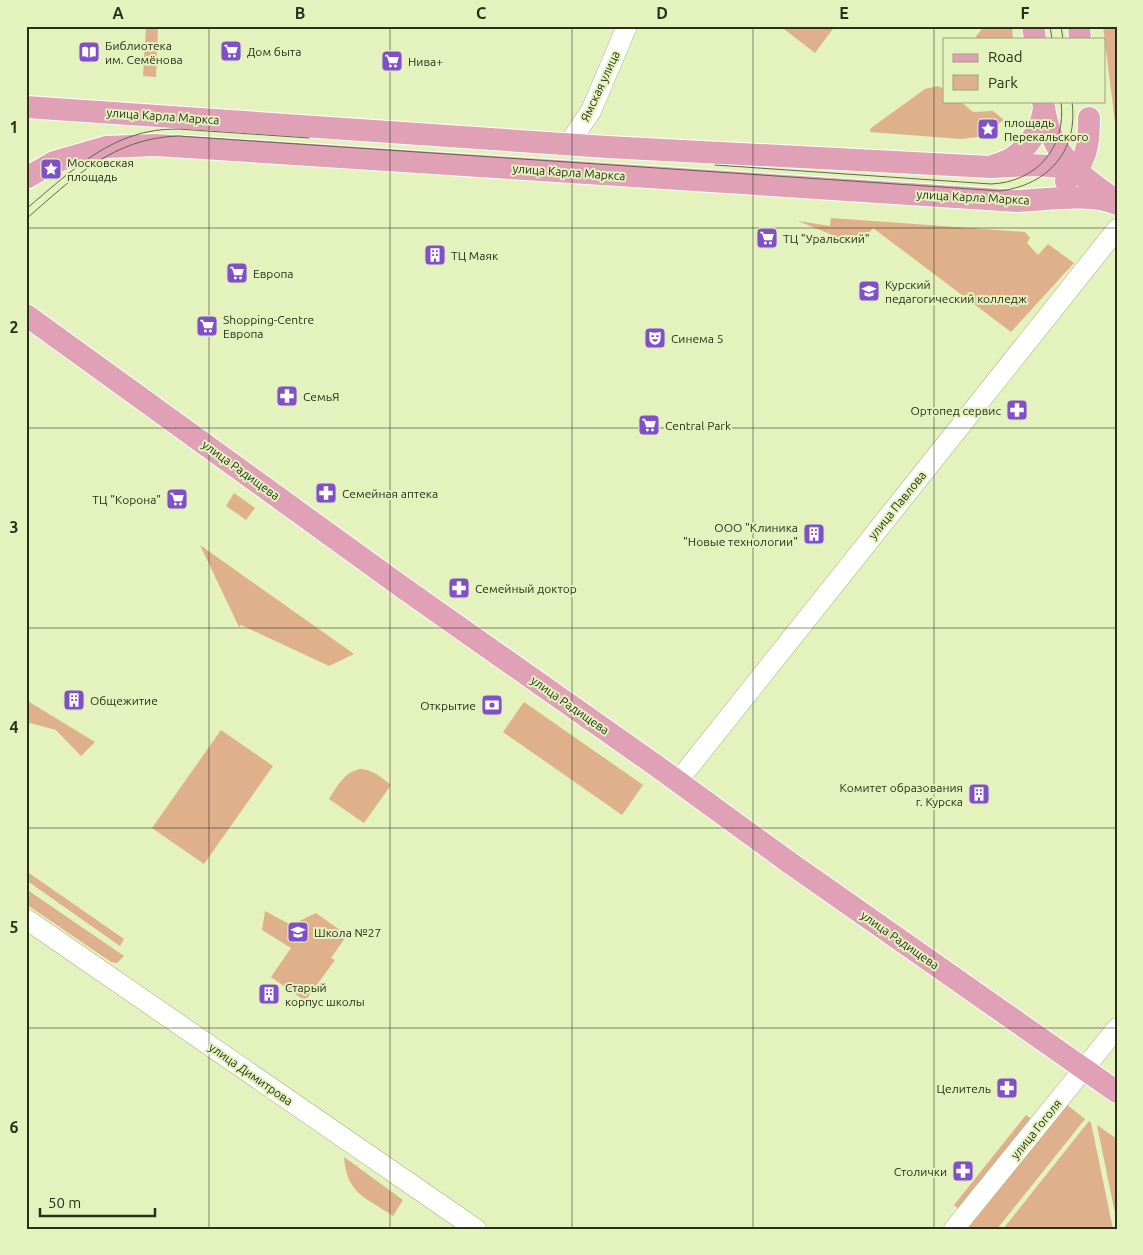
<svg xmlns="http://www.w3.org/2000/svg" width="1143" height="1255" viewBox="0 0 1143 1255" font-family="Ubuntu,sans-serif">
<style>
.green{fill:#deb08c}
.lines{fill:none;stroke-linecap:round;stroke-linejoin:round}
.secondary-casing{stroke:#a5b17f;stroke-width:21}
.primary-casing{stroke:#fff;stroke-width:24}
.secondary{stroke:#fff;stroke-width:20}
.primary{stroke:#e0a0b6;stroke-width:22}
.tram{stroke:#60674a;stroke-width:1}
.grid{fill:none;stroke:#2a2f1b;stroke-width:1;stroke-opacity:0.55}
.labels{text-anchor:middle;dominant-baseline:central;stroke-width:4;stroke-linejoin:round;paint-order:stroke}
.poi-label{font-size:12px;fill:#2a2f1b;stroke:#e4f2bd;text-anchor:start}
.street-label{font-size:12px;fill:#2a2f1b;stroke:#e4f2bd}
.neatline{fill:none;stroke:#2a2f1b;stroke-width:2}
.grid-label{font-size:16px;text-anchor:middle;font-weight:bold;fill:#2a2f1b}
</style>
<rect width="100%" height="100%" fill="#e4f2bd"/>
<g class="green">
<path d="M146 26H158L156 77 143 76Z"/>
<path d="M786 26H835L815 53 784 29Z"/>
<path d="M984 26H1012L1013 39H977L975 38Z"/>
<path d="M1103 26H1117V124L1115 122Z"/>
<path d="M938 86 944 89V101H960L973 112 993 111 1004 120 978 137 961 139 870 132 871 128 925 89Z"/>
<path d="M831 218 1025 232 1030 238 1027 243 1038 255 1048 244 1074 263 1011 332 873 228 859 246 798 221 830 226Z"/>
<path d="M234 493 255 508 246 520 226 506Z"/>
<path d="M200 545 354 654 329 666 241 625 239 627Z"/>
<path d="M26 700 95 742 81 756 56 730 30 723 26 728Z"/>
<path d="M524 702 643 785 622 815 503 732Z"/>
<path d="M221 730 273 766 204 864 152 828Z"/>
<path d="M359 769C372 769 381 777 391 785L364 823 329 799C337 786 344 773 359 769Z"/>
<path d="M26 871 124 939 120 946 26 880Z"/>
<path d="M26 889 124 956 117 963 111 962 26 904Z"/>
<path d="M265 911 291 925 316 913 347 935 331 958 335 960 305 1001 271 977 291 948 262 930Z"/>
<path d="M1066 1104 1085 1119 997 1229H969L966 1227Z"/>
<path d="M1026 1115 1033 1120 961 1211 954 1205Z"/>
<path d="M1089 1121 1091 1123 1113 1229H1003Z"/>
<path d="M1097 1125 1117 1139V1223Z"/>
<path d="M344 1157 403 1200 393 1216C364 1196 347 1194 344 1157Z"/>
</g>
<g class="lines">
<g class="secondary-casing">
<g id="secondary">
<path d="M569 143 591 111 627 26"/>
<path d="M678 781 1117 229"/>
<path d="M26 919 476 1229"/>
<path d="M954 1229 1117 1028"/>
</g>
</g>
<g class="primary-casing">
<g id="primary">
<path d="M1033 26 1035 39"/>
<path d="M1079 26 1080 39"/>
<path d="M1043 101C1050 156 1075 170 1116 201"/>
<path d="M26 107 607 147 990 167C1018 166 1049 162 1076 171"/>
<path d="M995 165C1021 159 1040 134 1044 109"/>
<path d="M26 178 54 162 106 147 156 145 1017 201C1046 200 1090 192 1117 204"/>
<path d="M1066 181C1087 162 1089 145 1089 118"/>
<path d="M26 315 402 587 658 767 790 863 1117 1092"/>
</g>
</g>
<use href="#secondary" class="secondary"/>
<use href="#primary" class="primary"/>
<g class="tram">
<path d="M1050 26 1052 39"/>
<path d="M1061 26 1063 39"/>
<path d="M715 165 991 184C1037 182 1067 147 1061 101"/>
<path d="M26 209C73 170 113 128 178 129L309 138"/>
<path d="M26 219C72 179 113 138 178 136L1000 191C1048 185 1079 151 1072 101"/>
</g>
</g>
<path class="grid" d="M209 26V1229M390 26V1229M572 26V1229M753 26V1229M934 26V1229M26 228H1117M26 428H1117M26 628H1117M26 828H1117M26 1028H1117"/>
<defs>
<g id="supermarket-square" transform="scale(1.125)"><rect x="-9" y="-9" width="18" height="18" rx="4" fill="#814fc7" stroke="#e4f2bd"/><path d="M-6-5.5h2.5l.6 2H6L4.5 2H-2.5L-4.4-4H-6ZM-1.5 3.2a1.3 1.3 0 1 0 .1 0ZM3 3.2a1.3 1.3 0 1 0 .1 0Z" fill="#fff"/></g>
<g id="library-square" transform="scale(1.125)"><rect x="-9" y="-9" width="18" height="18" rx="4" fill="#814fc7" stroke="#e4f2bd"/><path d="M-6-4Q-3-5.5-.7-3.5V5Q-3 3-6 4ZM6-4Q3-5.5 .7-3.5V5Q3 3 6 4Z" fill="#fff"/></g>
<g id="sight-square" transform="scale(1.125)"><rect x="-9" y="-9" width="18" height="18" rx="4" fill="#814fc7" stroke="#e4f2bd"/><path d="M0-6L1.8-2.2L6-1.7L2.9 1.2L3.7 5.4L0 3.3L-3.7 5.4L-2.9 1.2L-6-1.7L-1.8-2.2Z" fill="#fff"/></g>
<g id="building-square" transform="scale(1.125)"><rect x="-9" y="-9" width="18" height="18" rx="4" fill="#814fc7" stroke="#e4f2bd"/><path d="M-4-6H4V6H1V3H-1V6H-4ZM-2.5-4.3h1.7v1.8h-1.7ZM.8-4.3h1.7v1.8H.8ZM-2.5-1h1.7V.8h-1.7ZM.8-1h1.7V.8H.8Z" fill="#fff"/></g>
<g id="university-square" transform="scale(1.125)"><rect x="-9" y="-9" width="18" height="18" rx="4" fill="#814fc7" stroke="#e4f2bd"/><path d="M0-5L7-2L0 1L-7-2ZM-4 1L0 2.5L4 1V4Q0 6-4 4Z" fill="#fff"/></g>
<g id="theatre-square" transform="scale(1.125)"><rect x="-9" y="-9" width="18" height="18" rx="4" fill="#814fc7" stroke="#e4f2bd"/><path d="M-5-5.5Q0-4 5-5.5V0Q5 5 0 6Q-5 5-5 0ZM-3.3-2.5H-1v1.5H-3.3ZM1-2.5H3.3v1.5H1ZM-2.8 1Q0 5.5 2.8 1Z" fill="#fff"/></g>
<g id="pharmacy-square" transform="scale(1.125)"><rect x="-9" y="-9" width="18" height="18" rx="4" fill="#814fc7" stroke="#e4f2bd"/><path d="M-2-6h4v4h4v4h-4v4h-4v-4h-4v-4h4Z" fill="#fff"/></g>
<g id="bank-square" transform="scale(1.125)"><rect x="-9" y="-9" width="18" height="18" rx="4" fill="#814fc7" stroke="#e4f2bd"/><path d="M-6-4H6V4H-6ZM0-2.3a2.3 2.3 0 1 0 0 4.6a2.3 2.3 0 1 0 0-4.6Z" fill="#fff"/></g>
<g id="school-square" transform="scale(1.125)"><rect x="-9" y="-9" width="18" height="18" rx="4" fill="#814fc7" stroke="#e4f2bd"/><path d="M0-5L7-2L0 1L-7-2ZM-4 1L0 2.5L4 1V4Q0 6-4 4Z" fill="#fff"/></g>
</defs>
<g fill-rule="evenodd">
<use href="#supermarket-square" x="231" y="51"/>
<use href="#library-square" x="89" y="52"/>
<use href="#supermarket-square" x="392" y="61"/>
<use href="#sight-square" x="988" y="129"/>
<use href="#sight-square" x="51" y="169"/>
<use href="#supermarket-square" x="767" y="238"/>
<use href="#building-square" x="435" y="255"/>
<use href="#supermarket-square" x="237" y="273"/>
<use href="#university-square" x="869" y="291"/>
<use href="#supermarket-square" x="207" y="326"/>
<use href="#theatre-square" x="655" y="338"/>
<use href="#pharmacy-square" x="287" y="396"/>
<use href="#pharmacy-square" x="1017" y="410"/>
<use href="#supermarket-square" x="649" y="425"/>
<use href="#pharmacy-square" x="326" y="493"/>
<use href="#supermarket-square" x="177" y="499"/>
<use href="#building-square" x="814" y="534"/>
<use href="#pharmacy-square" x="459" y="588"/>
<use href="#building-square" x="74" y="700"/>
<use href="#bank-square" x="492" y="705"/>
<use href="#building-square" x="979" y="794"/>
<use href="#school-square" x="298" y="932"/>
<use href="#building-square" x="269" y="994"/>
<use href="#pharmacy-square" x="1007" y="1088"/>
<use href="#pharmacy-square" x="963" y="1171"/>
</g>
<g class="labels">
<g class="poi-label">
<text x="105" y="45">Библиотека<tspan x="105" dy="14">им. Семёнова</tspan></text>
<text x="247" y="51">Дом быта</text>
<text x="408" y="61">Нива+</text>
<text x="1004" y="122">площадь<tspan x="1004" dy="14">Перекальского</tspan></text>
<text x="67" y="162">Московская<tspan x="67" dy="14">площадь</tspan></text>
<text x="783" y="238">ТЦ "Уральский"</text>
<text x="451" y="255">ТЦ Маяк</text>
<text x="253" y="273">Европа</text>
<text x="885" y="284">Курский<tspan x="885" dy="14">педагогический колледж</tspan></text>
<text x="223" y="319">Shopping-Centre<tspan x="223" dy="14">Европа</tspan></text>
<text x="671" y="338">Синема 5</text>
<text x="303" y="396">СемьЯ</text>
<text x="1001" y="410" text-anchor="end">Ортопед сервис</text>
<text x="665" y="425">Central Park</text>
<text x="342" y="493">Семейная аптека</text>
<text x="161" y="499" text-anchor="end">ТЦ "Корона"</text>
<text x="798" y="527" text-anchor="end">ООО "Клиника<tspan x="798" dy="14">"Новые технологии"</tspan></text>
<text x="475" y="588">Семейный доктор</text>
<text x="90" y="700">Общежитие</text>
<text x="476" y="705" text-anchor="end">Открытие</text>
<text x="963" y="787" text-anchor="end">Комитет образования<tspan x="963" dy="14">г. Курска</tspan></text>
<text x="314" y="932">Школа №27</text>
<text x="285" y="987">Старый<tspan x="285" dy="14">корпус школы</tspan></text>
<text x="991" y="1088" text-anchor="end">Целитель</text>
<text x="947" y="1171" text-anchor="end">Столички</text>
</g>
<g class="street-label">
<text transform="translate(600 86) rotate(-65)">Ямская улица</text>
<text transform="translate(163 116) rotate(4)">улица Карла Маркса</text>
<text transform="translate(569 172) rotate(4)">улица Карла Маркса</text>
<text transform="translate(973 197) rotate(3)">улица Карла Маркса</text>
<text transform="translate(241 470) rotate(36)">улица Радищева</text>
<text transform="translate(897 505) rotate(-51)">улица Павлова</text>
<text transform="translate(570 705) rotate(35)">улица Радищева</text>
<text transform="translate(900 940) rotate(35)">улица Радищева</text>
<text transform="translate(251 1074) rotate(35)">улица Димитрова</text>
<text transform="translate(1036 1129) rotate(-51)">улица Гоголя</text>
</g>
</g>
<rect width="1143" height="1255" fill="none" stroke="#e4f2bd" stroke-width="55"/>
<rect x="943" y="38" width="162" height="65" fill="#e4f2bd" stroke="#9aa47c"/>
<rect x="953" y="54" width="25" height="8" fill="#e0a0b6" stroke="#9aa47c"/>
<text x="988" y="62" font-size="15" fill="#2a2f1b">Road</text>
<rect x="953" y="75" width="25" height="15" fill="#deb08c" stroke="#9aa47c"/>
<text x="988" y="88" font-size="15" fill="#2a2f1b">Park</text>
<path d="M40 1208v8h115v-8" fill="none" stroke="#2a2f1b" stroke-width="2.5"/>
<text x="48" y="1208" font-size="15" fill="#2a2f1b" stroke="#e4f2bd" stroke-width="4" paint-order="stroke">50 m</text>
<rect x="28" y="28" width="1088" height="1200" class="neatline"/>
<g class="grid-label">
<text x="118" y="19">A</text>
<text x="300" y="19">B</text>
<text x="481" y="19">C</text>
<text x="662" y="19">D</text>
<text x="844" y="19">E</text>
<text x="1025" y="19">F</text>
<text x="14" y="133">1</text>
<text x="14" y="333">2</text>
<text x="14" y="533">3</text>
<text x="14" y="733">4</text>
<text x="14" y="933">5</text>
<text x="14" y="1133">6</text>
</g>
</svg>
